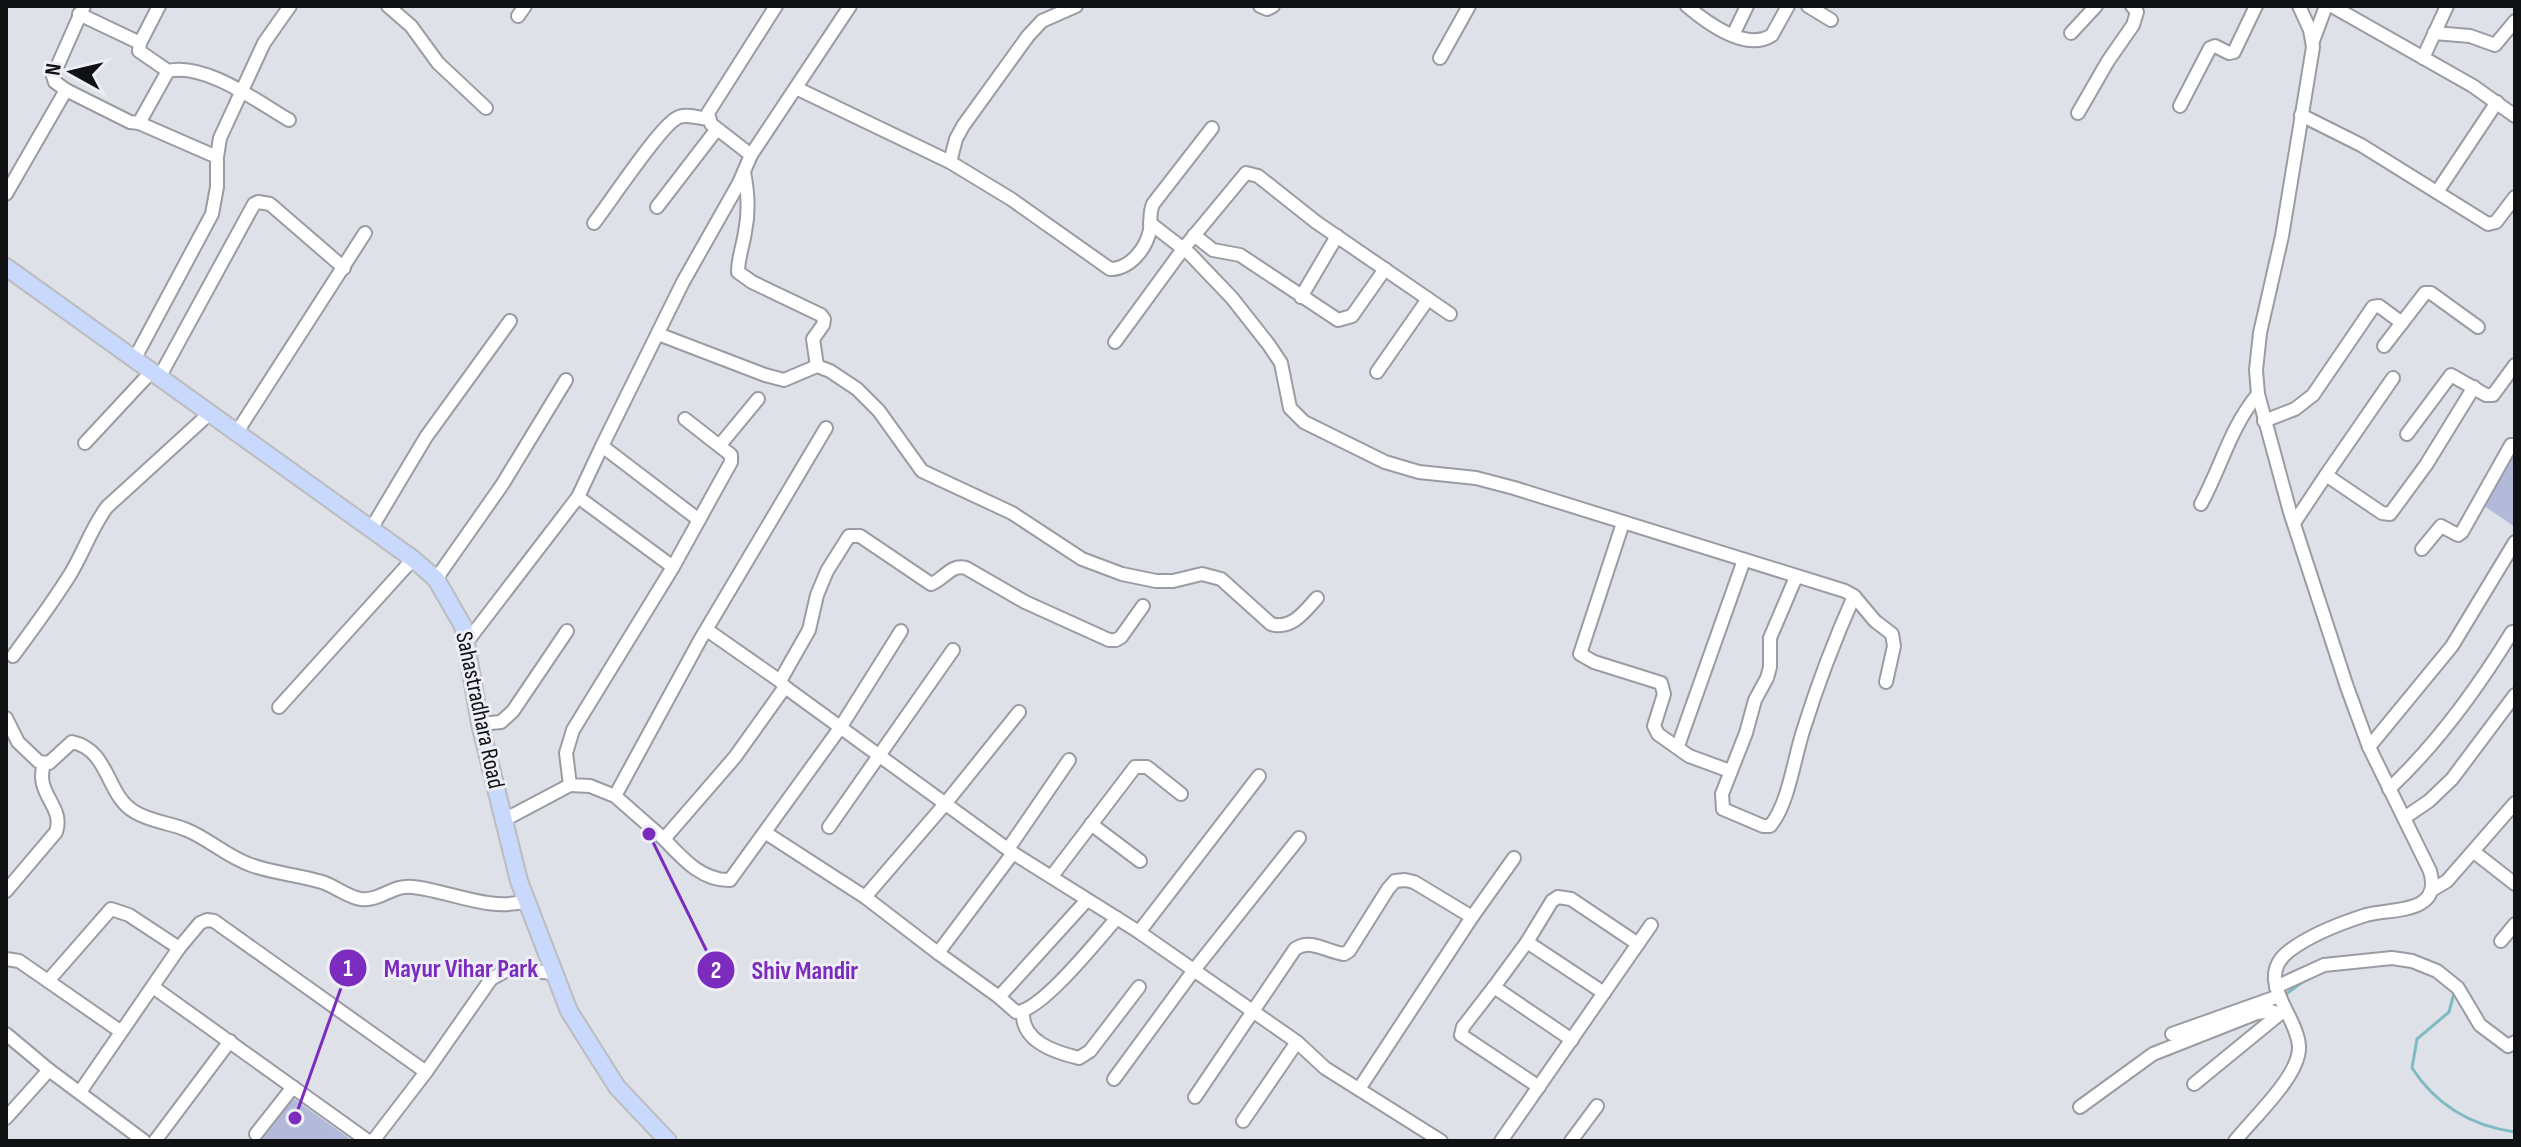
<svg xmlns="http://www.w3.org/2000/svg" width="2521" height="1147" viewBox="0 0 2521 1147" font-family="'Sofia Sans Condensed',sans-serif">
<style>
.green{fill:#b2b9d9}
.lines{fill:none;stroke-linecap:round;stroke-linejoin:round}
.stream{stroke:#80bbc2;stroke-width:3}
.minor-casing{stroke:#9b9ca3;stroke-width:16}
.major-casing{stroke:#bcbcbd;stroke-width:20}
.minor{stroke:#fff;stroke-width:12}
.major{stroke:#c8d9fd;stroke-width:16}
.labels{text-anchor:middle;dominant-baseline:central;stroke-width:6;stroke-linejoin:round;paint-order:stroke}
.street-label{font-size:24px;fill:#101113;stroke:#edeef6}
.leader{fill:none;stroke:#7b2cbf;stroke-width:3}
.callout-dot{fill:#7b2cbf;stroke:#edeef6;stroke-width:3}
.mark-label{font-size:24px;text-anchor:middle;font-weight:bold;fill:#fff}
.callout-label{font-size:26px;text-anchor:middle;font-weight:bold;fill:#7b2cbf;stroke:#edeef6;stroke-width:6;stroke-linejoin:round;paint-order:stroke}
</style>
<rect width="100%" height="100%" fill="#dfe1e8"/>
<g class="green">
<path d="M2515 454V527L2483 505Z"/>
<path d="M287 1094 353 1141H253Z"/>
</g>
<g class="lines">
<g class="stream">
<path d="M2450 989 2454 993 2449 1012 2417 1039 2412 1068C2436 1105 2472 1126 2515 1132"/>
<path d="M2282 997 2308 978"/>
</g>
<g class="minor-casing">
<g id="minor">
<path d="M159 6 140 43 139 51 168 71"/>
<path d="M388 6 411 26 438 63 486 108"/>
<path d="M1260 6 1267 9 1273 6"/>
<path d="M1687 6C1707 23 1746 52 1772 35L1788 6"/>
<path d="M1808 6 1831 20"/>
<path d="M2332 6 2473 86 2515 116"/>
<path d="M79 14 140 43"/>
<path d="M518 16 525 6"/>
<path d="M2071 33 2096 6"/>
<path d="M2434 33 2470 36 2495 45 2515 21"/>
<path d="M1733 35 1747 6"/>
<path d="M2313 41 2326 6"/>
<path d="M1440 58 1469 6"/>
<path d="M2423 58 2447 6"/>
<path d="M796 88 950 162 1011 199 1110 269C1130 269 1146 249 1150 230 1151 220 1149 214 1153 204L1212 128"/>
<path d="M66 90 130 122 139 123 168 71C205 62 258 102 289 120"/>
<path d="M2180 106 2210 48 2215 46 2229 53 2234 52 2256 6"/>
<path d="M2078 113 2108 61 2133 25 2137 12 2132 6"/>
<path d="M2301 115 2361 145 2488 224 2496 222 2515 197"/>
<path d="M139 123 217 157"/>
<path d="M751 155 711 124 708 113 776 6"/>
<path d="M950 162 956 139 963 126 1028 36 1042 21 1076 6"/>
<path d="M744 172C748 192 749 213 745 232 743 246 738 258 738 272L752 282 821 315 824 319 823 325 813 339 817 366"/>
<path d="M2437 192 2497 102"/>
<path d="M6 194 66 90 55 82 53 76 84 6"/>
<path d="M657 207 717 129"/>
<path d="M594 223C609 204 660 126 677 118 685 113 699 118 708 119"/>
<path d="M1150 223 1190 254 1232 298 1269 345 1281 363 1290 408 1304 422 1385 462 1419 472 1476 478 1514 488 1845 591 1854 596 1875 621 1892 634 1894 646 1886 682"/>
<path d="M1194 235 1213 250 1240 255 1338 320 1352 316 1385 269"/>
<path d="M1301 297 1337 236"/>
<path d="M658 334 765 375 784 380 817 366 830 371 857 389 879 411 922 471 1012 513 1082 559 1122 574 1156 581H1173L1202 574 1221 579 1271 624C1292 630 1304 612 1317 598"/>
<path d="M1115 342 1183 249 1246 173 1258 176 1316 222 1450 314"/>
<path d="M2384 346 2425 293H2431L2478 327"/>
<path d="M135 358 212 214 217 187V157L220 138 264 43 290 6"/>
<path d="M1377 372 1428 299"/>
<path d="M160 376 254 204 258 202 270 204 344 268"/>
<path d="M685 419 731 455V462L673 567 573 730 566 753 570 785 590 786 615 796 700 640 826 428"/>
<path d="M2264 421 2295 409 2313 395 2373 307 2379 306 2402 323"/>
<path d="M237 432 365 233"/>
<path d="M2407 434 2451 375 2486 395H2493L2515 365"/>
<path d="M85 443 152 371"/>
<path d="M720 445 758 399"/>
<path d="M2326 475 2393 378"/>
<path d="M578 497 602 446"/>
<path d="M2201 504C2222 465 2230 428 2258 394"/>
<path d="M699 520 602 446 683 282 739 183 751 155 850 6"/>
<path d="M1623 523 1580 654 1594 662 1661 683 1664 694 1654 726 1658 734 1689 756 1730 771"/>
<path d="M2294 523 2326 475 2382 513 2390 514 2426 465 2474 387"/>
<path d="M371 529 426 437 510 321"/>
<path d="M2422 549 2441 526 2458 535 2462 532 2511 445H2515"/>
<path d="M1796 577 1770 638V667L1767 678 1755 700 1746 733 1722 794 1723 809 1763 826H1770C1789 804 1794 757 1804 728 1818 683 1835 639 1854 596"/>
<path d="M436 579 502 485 566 380"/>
<path d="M707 630 780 681"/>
<path d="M466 643 578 497 673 567"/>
<path d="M13 656C33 629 53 602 71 573 84 551 92 527 107 507L210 413"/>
<path d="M785 687 1013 853 1139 932 1297 1042 1325 1068 1441 1141"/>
<path d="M279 707 413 559"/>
<path d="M6 718 18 742 39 762 49 763 72 742C110 750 106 796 135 812 149 821 170 823 187 830 209 839 227 857 251 865 273 873 299 875 322 882 335 886 347 897 361 899 381 901 393 884 413 887 450 891 489 912 527 901"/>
<path d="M480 724 501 722 513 711 567 631"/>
<path d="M1678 746 1744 560"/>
<path d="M2369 747 2452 646 2515 542"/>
<path d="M2389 789C2438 743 2477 689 2512 632"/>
<path d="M615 796 664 839 735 757 785 687 780 681 809 630 817 595 827 571 849 536H860L931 584C945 579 950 564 966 568L1025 602 1109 640H1116L1121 637 1143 606"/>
<path d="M2404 818 2429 801 2452 779 2515 695"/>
<path d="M504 820 570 785"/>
<path d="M1091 824 1140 861"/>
<path d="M829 827 953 650"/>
<path d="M766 833 865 897"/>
<path d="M664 839C682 858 702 881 730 880L840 728 901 631"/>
<path d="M1008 849 1069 760"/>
<path d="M2474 852 2515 884"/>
<path d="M1052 876 1135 767H1147L1181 794"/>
<path d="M2432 890 2447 881 2515 803"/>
<path d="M6 891 56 832C65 806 34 794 44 764"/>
<path d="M1087 900 999 997 1016 1012C1041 1012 1099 938 1117 918"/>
<path d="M1472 917 1514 858"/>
<path d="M1139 932 1259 776"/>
<path d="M2501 941 2515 924"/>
<path d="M1527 942 1604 993"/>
<path d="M938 953 865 897 945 804 1019 712"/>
<path d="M6 959 19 961 48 981 111 909 129 915 179 948"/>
<path d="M48 981 120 1031"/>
<path d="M153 987 368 1141"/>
<path d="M1494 987 1463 1027 1461 1035 1539 1087"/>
<path d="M2276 987 2324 965 2392 958 2412 961 2437 971 2458 988 2480 1025 2508 1046 2515 1042"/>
<path d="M999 997 938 953 1013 853"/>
<path d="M1023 1012C1021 1041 1054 1052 1079 1058L1090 1051 1139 987"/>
<path d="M6 1034 49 1070"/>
<path d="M2172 1034 2279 996"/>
<path d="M1572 1040 1494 987 1527 942 1552 901 1558 897 1571 899 1638 944"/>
<path d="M1114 1079 1194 970 1299 838"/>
<path d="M2194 1084 2282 1012"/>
<path d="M80 1092 179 948 200 923 207 920 214 921 426 1072"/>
<path d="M1195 1097 1295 949C1311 938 1327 952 1344 954L1349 951 1388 889 1395 881 1405 880 1414 882 1472 917 1359 1089"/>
<path d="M2080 1107 2153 1054 2257 1013 2271 1011 2280 1014"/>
<path d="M6 1118 49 1070 144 1141"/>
<path d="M1243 1121 1297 1042"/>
<path d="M256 1134 293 1087"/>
<path d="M155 1141 230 1041"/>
<path d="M373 1141 426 1072 491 979 509 969 554 973"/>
<path d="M1501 1141 1651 925"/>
<path d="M1571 1141 1597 1106"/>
<path d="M2235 1141C2252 1119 2301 1075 2299 1046 2297 1014 2253 979 2289 951 2310 935 2341 923 2366 915 2391 908 2443 915 2430 871L2369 747 2347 687 2290 512 2258 394 2256 370 2260 333 2282 236 2313 47 2310 30 2299 6"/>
</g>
</g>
<g class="major-casing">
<path id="major" d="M6 267 413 559 436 579 463 626 480 724 519 881 569 1011 617 1087 668 1141"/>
</g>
<use href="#minor" class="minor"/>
<use href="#major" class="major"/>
</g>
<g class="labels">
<g class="street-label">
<text transform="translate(480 710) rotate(78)">Sahastradhara Road</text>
</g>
</g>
<path class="leader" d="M295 1118L348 968M649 834L716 970"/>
<g class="callout-dot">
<circle cx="295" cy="1118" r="8"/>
<circle cx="649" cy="834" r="8"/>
<circle cx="348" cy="968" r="20"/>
<circle cx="716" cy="970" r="20"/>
</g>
<g class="mark-label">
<text x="348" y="976">1</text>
<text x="716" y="978">2</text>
</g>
<g class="callout-label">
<text x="461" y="977">Mayur Vihar Park</text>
<text x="805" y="979">Shiv Mandir</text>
</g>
<rect width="2521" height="1147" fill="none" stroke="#101113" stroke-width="16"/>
<g transform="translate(72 72) rotate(278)" stroke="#edeef6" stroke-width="6" paint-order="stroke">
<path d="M0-6L14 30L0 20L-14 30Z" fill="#101113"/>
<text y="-12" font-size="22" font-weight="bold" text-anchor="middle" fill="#101113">N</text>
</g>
</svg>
